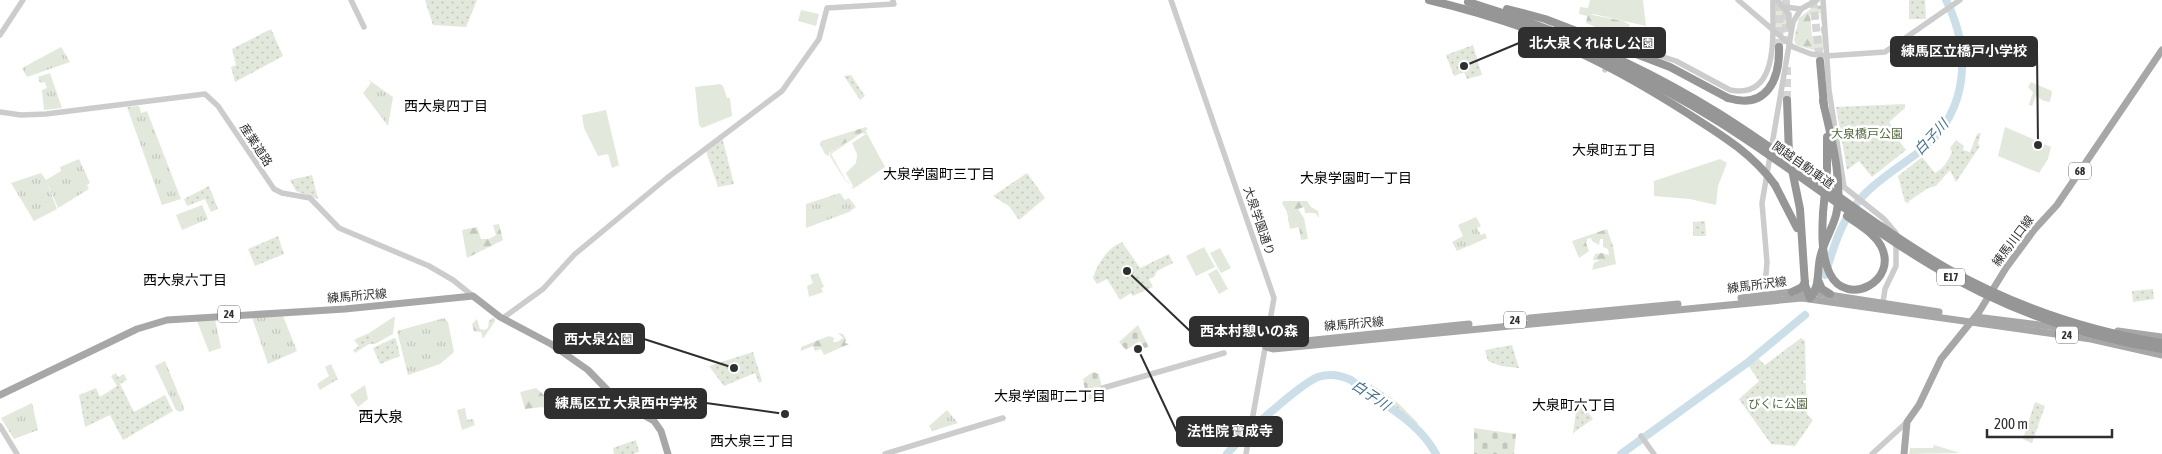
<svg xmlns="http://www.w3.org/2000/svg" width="2162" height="454" viewBox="0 0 2162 454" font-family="'Asap Condensed','Noto Sans JP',sans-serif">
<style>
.grass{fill:url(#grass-tufts)}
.forest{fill:url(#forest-firs)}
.cemetery{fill:url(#cemetery-stones)}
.park{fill:url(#park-dots)}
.garden{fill:#e3e8dc;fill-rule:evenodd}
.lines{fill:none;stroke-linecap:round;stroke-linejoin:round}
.river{stroke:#ccdfe9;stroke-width:8}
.motorway-tunnel{stroke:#d5d5d5;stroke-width:8;stroke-dasharray:8 4;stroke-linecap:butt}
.tertiary{stroke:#ccc;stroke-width:5.5}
.primary{stroke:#a7a7a7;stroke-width:7}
.motorway{stroke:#969696;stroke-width:8}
.motorway-bridge{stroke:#969696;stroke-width:8}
.labels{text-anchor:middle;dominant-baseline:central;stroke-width:5;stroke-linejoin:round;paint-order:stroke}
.shield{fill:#fff;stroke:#6d6d6d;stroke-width:1}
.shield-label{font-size:11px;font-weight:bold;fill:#2f2f2f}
.park-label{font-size:12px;fill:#546840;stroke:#fff}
.street-label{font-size:12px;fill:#2f2f2f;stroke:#fff}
.neighbourhood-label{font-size:14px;fill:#000;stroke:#fff}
.water-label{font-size:14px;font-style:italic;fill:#44718b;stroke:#fff}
.quarter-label{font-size:15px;fill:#000;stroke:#fff}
.leader{fill:none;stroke:#2f2f2f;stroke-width:2}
.callout-dot{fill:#2f2f2f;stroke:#fff;stroke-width:2}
.callout{fill:#2f2f2f;stroke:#2f2f2f;stroke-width:2}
.callout-label{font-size:14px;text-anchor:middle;font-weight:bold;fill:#fff}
</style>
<defs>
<pattern id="grass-tufts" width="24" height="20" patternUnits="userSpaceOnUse" patternTransform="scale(1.25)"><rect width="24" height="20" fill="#e3e8dc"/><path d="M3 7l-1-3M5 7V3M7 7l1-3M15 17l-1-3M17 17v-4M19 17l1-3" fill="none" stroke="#c3c7bd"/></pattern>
<pattern id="forest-firs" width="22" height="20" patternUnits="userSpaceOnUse" patternTransform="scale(1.25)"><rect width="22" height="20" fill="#e3e8dc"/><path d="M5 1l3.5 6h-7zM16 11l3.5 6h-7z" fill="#c3c7bd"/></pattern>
<pattern id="cemetery-stones" width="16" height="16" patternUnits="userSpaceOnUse" patternTransform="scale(1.25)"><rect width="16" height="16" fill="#e3e8dc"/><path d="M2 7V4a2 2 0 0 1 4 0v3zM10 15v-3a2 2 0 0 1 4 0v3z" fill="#c3c7bd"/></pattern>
<pattern id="park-dots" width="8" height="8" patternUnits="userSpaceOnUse" patternTransform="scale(1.25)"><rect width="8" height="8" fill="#e3e8dc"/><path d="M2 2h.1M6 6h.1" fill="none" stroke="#c3c7bd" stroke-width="1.8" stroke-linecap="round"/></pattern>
</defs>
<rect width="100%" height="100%" fill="#fff"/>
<g class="grass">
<path d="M1775 1C1786 11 1789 17 1787 32L1782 34 1776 28Z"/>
<path d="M61 47 70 62 27 77 22 68Z"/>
<path d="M50 73 62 108 44 110 42 90 47 88 45 82 40 83 38 77Z"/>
<path d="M369 80 393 97 388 126 363 93 371 83Z"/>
<path d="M139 106 141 113 147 111 181 199 162 205 127 107Z"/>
<path d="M79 159 90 183 87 185 89 189 58 208 46 180 57 209 34 221 11 183 41 173 46 180 61 171 60 167Z"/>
<path d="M840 193 845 200 849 198 856 207 849 212 806 228V204Z"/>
<path d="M202 205 208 219 182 230 176 215Z"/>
<path d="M1476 217 1481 226 1477 228 1481 235 1485 233 1487 238 1457 251 1452 242 1463 236 1458 225Z"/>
<path d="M283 316 297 351 268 364 252 317Z"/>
<path d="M444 318 448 322 454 352 440 364 408 375 397 331Z"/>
<path d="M215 319 221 348 209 352 197 321Z"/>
<path d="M165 361 183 405 184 410 180 412 176 410 155 366Z"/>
<path d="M331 364 338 379 320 390 317 384 329 376 325 367Z"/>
<path d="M32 403 38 430 14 439 1 418Z"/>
<path d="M465 408 467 420 473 419 475 425 462 430 457 410Z"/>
<path d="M947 410 958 423 932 431 929 426Z"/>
</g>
<g class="forest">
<path d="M1816 5 1821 6 1823 20H1821L1820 13 1810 14 1812 36H1822L1821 27 1823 26 1825 48 1820 52 1796 45 1794 40 1799 18Z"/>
<path d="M1588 14 1623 21 1630 25 1628 28H1620L1616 31 1611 30 1607 32 1586 23Z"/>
<path d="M2031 82 2052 91 2050 102 2044 101 2036 96 2032 106 2029 105 2033 92 2028 87Z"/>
<path d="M866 127 868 129 829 153V156L825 154 820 144 821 141Z"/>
<path d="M1283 201H1307L1311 207 1318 211 1319 218 1315 213H1305L1304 207 1298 209 1304 218 1308 239 1301 240 1299 227 1290 229 1287 212 1282 203Z"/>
<path d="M499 224 503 240 467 258 462 230 477 227 481 239H489L496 235 493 225Z"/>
<path d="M1607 229 1613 246 1616 264 1592 270 1594 263 1600 260H1593L1595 254 1602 253 1609 255 1608 249 1603 247V239H1600L1599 245 1592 241 1591 238 1587 239 1586 243 1589 251 1579 258 1572 241Z"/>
<path d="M492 318H495V321L483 339 481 332 474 331 472 324 477 319 480 329 484 330 488 328 489 321Z"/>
<path d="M838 333 843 334 846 339 845 343 849 344 824 355 821 349 815 351 813 346 801 351V347L829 336 834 338 833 342H837L843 338Z"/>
<path d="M536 388 544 395 553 392 563 393 566 404 545 410 543 407 525 409 520 392Z"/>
</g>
<g class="cemetery">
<path d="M1138 325 1149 347 1144 348 1140 341 1126 350 1119 342Z"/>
<path d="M1093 372 1099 374 1104 397 1087 400 1083 379Z"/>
<path d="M1474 428 1516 434 1514 454H1474Z"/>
</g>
<g class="park">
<path d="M425 0H477L466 27 433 25Z"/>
<path d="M1909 0H1925L1926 19H1909Z"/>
<path d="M271 29 283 56 235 82 231 67 236 65 232 49Z"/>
<path d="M1473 45 1482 75 1467 79 1464 72 1454 76 1446 55Z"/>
<path d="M851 75 865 96 860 100 844 76Z"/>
<path d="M1905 104V108L1889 122 1896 131 1893 133 1906 150 1872 177 1859 161 1847 170 1836 107Z"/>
<path d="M1981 133 1978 144 1980 146 1956 182 1950 170 1936 186 1928 188 1909 201V203L1905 202 1898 176 1922 157 1935 173C1944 168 1948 161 1952 152L1950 148 1956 140 1964 146 1963 150 1970 152 1977 134Z"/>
<path d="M722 137 734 184 718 187 706 151Z"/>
<path d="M1027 173 1045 198 1019 220 1009 206 993 196Z"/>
<path d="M312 175 318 199 296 191 290 180Z"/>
<path d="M209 186 218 209 211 212 205 199 187 206 184 199Z"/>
<path d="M1705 221 1706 236H1693V222Z"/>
<path d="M278 236 284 254 255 266 248 249Z"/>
<path d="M1122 242 1140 268 1169 254 1173 263 1157 271 1154 277 1149 279 1153 287 1133 296 1131 293 1120 300 1107 279 1097 284 1093 278C1098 263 1107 248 1122 242Z"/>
<path d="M2153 289 2154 299 2133 302 2132 291Z"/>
<path d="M369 333 375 344H369L355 353 353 350 359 346 354 340Z"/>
<path d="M394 338 396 339 400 356 380 364 373 348Z"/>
<path d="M1801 338 1805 341 1806 380 1803 381V383H1806L1807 414 1813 420 1795 446 1771 444 1739 399 1759 381 1748 365 1758 358 1765 365Z"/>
<path d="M1512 345 1519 368 1501 366 1488 361 1485 350Z"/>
<path d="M753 352 762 381 759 383 755 373 724 386 709 366Z"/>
<path d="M116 373 118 377 124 374 127 380 120 384 134 412 165 395 173 411 123 440 110 415 85 427 79 395 96 388 100 397 117 386 111 376Z"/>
<path d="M1371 384 1398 403 1418 423 1417 425 1368 389Z"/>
<path d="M1578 398 1593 419 1573 433Z"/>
<path d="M2035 402 2045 406 2032 443 2023 439Z"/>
<path d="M636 440 639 452 633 454H614L613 448Z"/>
</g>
<g class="garden">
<path d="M1590 0H1643L1646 26 1593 14 1587 16 1579 14 1580 7 1588 8Z"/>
<path d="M801 10 819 14 816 26 798 21Z"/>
<path d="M720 84 723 86 727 98H730L732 116 702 128 699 125 695 87Z"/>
<path d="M606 110 619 165 612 168 608 154 598 156 584 128 582 115Z"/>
<path d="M2005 127 2051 147 2048 159 2039 173 1998 156Z"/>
<path d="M865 130 885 167 853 189 848 181 846 182 830 156V153ZM862 133 866 134 852 143 857 154 856 163 846 173 854 188 846 181 831 154Z"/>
<path d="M1720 159 1727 163 1718 186 1716 205 1690 199 1654 196V181Z"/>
<path d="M1204 247 1215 267 1196 276 1186 256Z"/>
<path d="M1220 248 1231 268 1221 273 1210 253Z"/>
<path d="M1217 269 1228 289 1219 294 1208 274Z"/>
<path d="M818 273 824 287 821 288 823 292 809 297 807 286 813 283 810 275Z"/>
<path d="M395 316 393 334 375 344 369 333Z"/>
<path d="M365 385 368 399 358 407 350 395Z"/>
<path d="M1934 445 1960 453 1909 454 1910 448H1933Z"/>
</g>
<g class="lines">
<g class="river">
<path d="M1825 275C1834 246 1841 220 1862 197 1880 177 1905 164 1925 147 1969 108 1971 50 1946 0"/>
<path d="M1227 454C1240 438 1300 384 1318 377 1330 373 1340 375 1351 380 1380 403 1418 420 1436 454"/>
<path d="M1621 454 1747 363 1805 315"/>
</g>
<g class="motorway-tunnel">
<path d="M1786 0V48"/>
<path d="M1813 0 1820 61"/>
<path d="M1779 47 1780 0"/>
<path d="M1787 67V100"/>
</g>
<g class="tertiary">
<path d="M351 0 364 27"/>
<path d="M1171 0 1274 298 1246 454"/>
<path d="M1738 0 1793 47 1811 54 1826 56 1885 52 1960 0"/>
<path d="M1777 0 1789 14V27"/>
<path d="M1823 0 1829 90 1844 187 1884 219 1896 233V266L1885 289 1883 302"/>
<path d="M1785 7 1801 9 1817 0"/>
<path d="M0 35 23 0"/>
<path d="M1605 70 1617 42 1676 61 1730 90C1781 100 1772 31 1773 0"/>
<path d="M0 112 21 115 46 114 205 94 218 106 274 189 282 193 310 198 339 228 429 266 453 280 473 296"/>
<path d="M1764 298 1767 262 1762 203 1793 22 1801 9"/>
<path d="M503 318 543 289 575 254 667 178 782 91 819 39 827 8 894 4 893 1"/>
<path d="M1103 388 1224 353"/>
<path d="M0 426 17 454"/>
<path d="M1641 436 1654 454"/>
<path d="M885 454 1003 418"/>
<path d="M1872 454 1907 422"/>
</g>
<g class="primary">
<path d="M1741 298 1792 292H1810L1939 312"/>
<path d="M1976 317 2065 328"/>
<path d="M1530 318 1678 304"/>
<path d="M2118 331 2162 337"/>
<path d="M1276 344 1469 324"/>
<path d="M1266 347 1273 349 1802 298 2091 339 2162 355"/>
<path d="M0 395 137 329 167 320 345 309 473 296 500 317 551 344 588 370 618 401 654 421 661 431 668 454"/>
<path d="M1904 454 1907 422 1919 405 1941 359 1979 312 2006 268 2034 230 2057 205 2162 50"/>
</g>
<g class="motorway">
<path d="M1820 61 1824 106"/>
<path d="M1728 98C1767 110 1780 79 1779 47"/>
<path d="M1787 100 1789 155 1800 209 1805 285 1810 298C1820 287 1817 272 1820 258 1823 243 1832 230 1836 215 1844 182 1830 134 1823 101"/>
<path d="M1775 185 1797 228"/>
<path d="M1823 213 1827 170V137"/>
<path d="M1818 280 1822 289 1830 294"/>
<path d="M1792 292 1802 287 1805 282"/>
</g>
<g class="motorway-bridge">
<path d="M1429 0C1531 24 1623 63 1713 118 1788 164 1855 220 1931 265 2002 308 2081 336 2162 349"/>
<path d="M1468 2C1557 29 1640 64 1718 113 1797 162 1868 223 1948 269 2014 306 2087 331 2162 343"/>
<path d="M1507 9 1545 19 1670 67 1728 98"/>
<path d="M1584 55C1620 72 1654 92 1687 113 1720 134 1752 153 1775 185"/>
<path d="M1823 213C1822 232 1821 256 1830 274 1847 308 1899 281 1881 246 1874 233 1859 225 1847 216"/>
</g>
</g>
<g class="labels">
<g class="shield">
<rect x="2069" y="162.5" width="22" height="17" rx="4"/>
<rect x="1937" y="268.5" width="28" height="17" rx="4"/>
<rect x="218" y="305.5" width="22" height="17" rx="4"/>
<rect x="1504" y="311.5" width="22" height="17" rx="4"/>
<rect x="2056" y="326.5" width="22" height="17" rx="4"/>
</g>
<g class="shield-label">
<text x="2080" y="171">68</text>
<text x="1951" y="277">E17</text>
<text x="229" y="314">24</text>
<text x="1515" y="320">24</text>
<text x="2067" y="335">24</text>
</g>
<g class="park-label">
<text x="1867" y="134">大泉橋戸公園</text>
<text x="1778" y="404">びくに公園</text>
</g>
<g class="street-label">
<text transform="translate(256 145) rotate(57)">産業道路</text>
<text transform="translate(1803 165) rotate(35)">関越自動車道</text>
<text transform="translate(1259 221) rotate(71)">大泉学園通り</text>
<text transform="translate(2013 241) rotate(-53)">練馬川口線</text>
<text transform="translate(1757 285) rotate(-7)">練馬所沢線</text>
<text transform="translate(357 296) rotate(-5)">練馬所沢線</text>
<text transform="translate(1354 324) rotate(-5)">練馬所沢線</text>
</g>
<g class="neighbourhood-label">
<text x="446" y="106">西大泉四丁目</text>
<text x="1614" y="150">大泉町五丁目</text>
<text x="939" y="174">大泉学園町三丁目</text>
<text x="1356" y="178">大泉学園町一丁目</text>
<text x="185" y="280">西大泉六丁目</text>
<text x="1050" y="396">大泉学園町二丁目</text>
<text x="1574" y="405">大泉町六丁目</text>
<text x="752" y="441">西大泉三丁目</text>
</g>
<g class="water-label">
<text transform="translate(1931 137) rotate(-47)">白子川</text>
<text transform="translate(1371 395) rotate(34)">白子川</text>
</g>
<g class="quarter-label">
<text x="381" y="416">西大泉</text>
</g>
</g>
<path class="leader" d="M1464 66L1519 43M2038 145L2037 51M1127 271L1190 331M734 368L644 339M785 414L706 403M1138 349L1177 432"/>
<g class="callout-dot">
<circle cx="1464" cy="66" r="5"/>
<circle cx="2038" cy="145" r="5"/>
<circle cx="1127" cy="271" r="5"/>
<circle cx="734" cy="368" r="5"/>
<circle cx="785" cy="414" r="5"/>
<circle cx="1138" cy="349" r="5"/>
</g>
<g class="callout">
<rect x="1519" y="28" width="146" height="29" rx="5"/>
<rect x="1891" y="37" width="146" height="29" rx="5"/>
<rect x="1190" y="317" width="118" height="29" rx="5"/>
<rect x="554" y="324" width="90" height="29" rx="5"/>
<rect x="545" y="389" width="161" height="29" rx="5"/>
<rect x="1177" y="417" width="105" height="29" rx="5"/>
</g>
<g class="callout-label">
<text x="1592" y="48">北大泉くれはし公園</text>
<text x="1964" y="56">練馬区立橋戸小学校</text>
<text x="1249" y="336">西本村憩いの森</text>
<text x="599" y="344">西大泉公園</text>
<text x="626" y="408">練馬区立 大泉西中学校</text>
<text x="1230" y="436">法性院 寶成寺</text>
</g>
<path d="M1987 429v8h125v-8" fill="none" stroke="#2f2f2f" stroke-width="2.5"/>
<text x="1994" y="429" font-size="15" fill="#2f2f2f" stroke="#ffffff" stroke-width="4" paint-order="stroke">200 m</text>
</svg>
